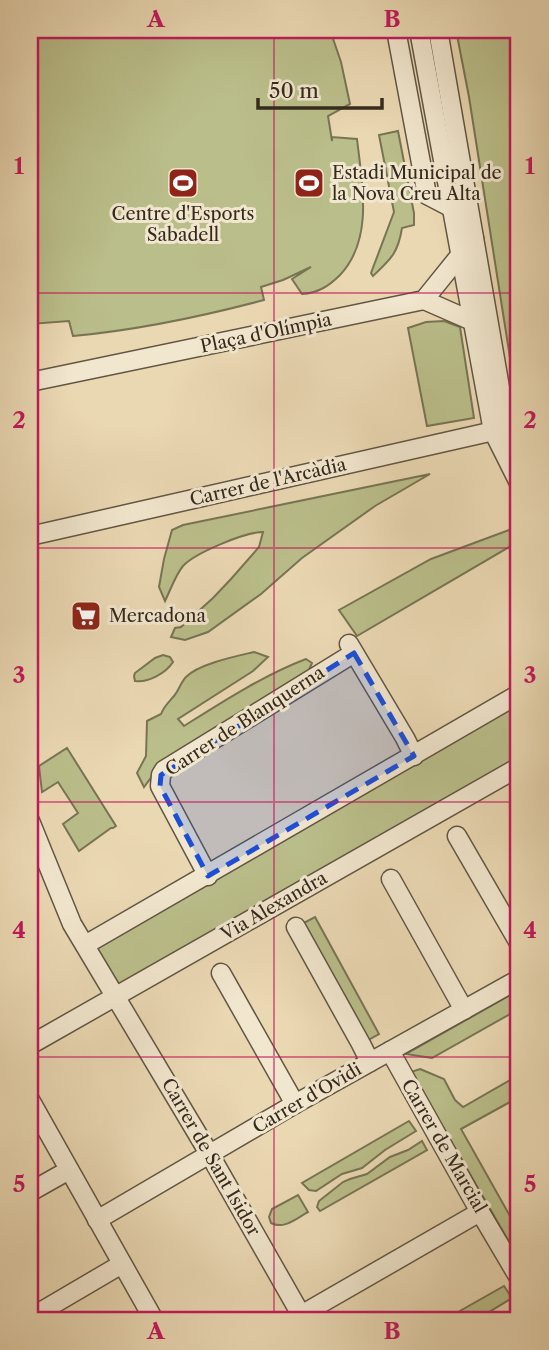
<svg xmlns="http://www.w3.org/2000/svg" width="549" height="1350" viewBox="0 0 549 1350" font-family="'Libre Caslon Text',serif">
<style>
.green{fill:#babe8a;stroke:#787454;stroke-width:2}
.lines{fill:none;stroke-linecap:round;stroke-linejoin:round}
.minor-casing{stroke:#625643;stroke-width:21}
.minor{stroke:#f1e6ce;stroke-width:18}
.marked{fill:#1d4ed8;fill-opacity:0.2;stroke:#1d4ed8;stroke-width:5;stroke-dasharray:14 9;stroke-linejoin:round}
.grid{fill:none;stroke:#c2185b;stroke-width:2;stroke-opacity:0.55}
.labels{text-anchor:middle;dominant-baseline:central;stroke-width:6;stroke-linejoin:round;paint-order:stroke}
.poi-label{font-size:18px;fill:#352a1e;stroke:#f1e6ce;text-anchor:start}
.street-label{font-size:18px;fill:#352a1e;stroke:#f1e6ce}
.neatline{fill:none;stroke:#c2185b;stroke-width:2.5}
.grid-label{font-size:23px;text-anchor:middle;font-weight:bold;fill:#c2185b}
</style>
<rect width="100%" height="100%" fill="#ead8b3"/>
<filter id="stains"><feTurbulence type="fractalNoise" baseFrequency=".00286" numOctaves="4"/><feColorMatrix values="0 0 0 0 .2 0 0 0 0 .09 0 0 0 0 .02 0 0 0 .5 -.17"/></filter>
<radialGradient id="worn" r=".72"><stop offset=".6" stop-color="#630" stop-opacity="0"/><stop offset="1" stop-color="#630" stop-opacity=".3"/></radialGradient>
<g class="green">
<path d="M30 30H330L341 62 350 104 328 116 332 141V137L357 139C362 183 374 239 340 275 329 286 318 293 302 294L292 279 311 267 283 280 261 287 264 300C200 317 138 330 73 336L69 321 30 324Z"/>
<path d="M456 30H519V415L469 97Z"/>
<path d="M398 131 414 213V225L402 228C398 253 391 259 373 276L371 273 394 212 379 135Z"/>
<path d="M444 321 460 327 474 418 427 426 408 328 426 322Z"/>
<path d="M430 474 375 506 302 558 261 594 208 632 185 640 171 637 175 628 181 627 213 598 231 579 259 547 263 532C245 532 195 553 183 566 176 574 170 591 165 601L159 587 164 559 172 530 183 525Z"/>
<path d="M509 530 516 543 357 636 339 610 431 559Z"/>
<path d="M254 652 268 657 253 671 178 719 184 726C222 702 264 675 306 659L312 663 308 672 156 771 144 787 137 773 146 756 147 721 161 714C164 706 169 702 174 696 179 690 181 682 186 677 198 664 237 656 254 652Z"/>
<path d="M163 655 170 657 173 662C166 673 148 683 135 681L134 676 135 673 155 658Z"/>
<path d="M519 694V767L115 996 85 945Z"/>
<path d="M67 748 116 826 113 828H111L79 851 63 824 78 813 58 782 42 792 39 766Z"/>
<path d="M315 917 379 1034 361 1044 296 927Z"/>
<path d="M519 990V1009L432 1058 406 1054Z"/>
<path d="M420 1069 444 1079 455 1100 463 1107 519 1075V1119L510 1102 461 1129 519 1232V1259L411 1072Z"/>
<path d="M409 1121 416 1131 385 1150 362 1168 342 1174 316 1191 309 1190 302 1183Z"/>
<path d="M422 1141 427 1150 320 1211 317 1207 319 1201 343 1182 350 1179 367 1174 390 1157 408 1150Z"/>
<path d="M298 1195 308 1212C297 1218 284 1230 271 1223L269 1217 272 1209Z"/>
<path d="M504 1286 512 1298 476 1320H444Z"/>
</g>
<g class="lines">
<g class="minor-casing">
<g id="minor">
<path d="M396 30 427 195 452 208"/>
<path d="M419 30 493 431 519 483"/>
<path d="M438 30 507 428 519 449"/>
<path d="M424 300 472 321"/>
<path d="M30 382 424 300 474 238"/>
<path d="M30 536 507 428"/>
<path d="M349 644 405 738 414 756"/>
<path d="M30 821 72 924 210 1155 304 1320"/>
<path d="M457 836 519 943"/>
<path d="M208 876 160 786 161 775 164 770 354 653"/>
<path d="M391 879 464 1010"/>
<path d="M296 927 361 1044 370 1062"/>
<path d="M85 945 519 694"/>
<path d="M221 973 295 1104"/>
<path d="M30 1045 519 767"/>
<path d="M390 1051 480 1212 519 1278"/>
<path d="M30 1100 154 1320"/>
<path d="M30 1192 69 1170"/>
<path d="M97 1220 295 1104 519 979"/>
<path d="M301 1315 480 1212"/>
<path d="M30 1318 122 1264"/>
</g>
</g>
<use href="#minor" class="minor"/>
</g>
<path class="marked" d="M354 653 414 756 208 876 160 786 161 775Z"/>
<path class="grid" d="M274 30V1320M30 293H519M30 548H519M30 802H519M30 1057H519"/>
<defs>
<g id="stadium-square" transform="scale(1.575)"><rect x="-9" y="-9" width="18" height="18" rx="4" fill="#8f2418" stroke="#f1e6ce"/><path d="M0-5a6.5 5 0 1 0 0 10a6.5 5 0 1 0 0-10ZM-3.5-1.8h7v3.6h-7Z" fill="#fff"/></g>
<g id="supermarket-square" transform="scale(1.575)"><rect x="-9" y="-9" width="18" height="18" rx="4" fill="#8f2418" stroke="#f1e6ce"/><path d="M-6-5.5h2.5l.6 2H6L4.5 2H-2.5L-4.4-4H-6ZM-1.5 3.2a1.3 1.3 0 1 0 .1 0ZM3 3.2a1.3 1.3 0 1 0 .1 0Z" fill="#fff"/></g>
</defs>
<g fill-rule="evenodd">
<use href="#stadium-square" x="183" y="183"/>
<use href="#stadium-square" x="309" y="183"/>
<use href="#supermarket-square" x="86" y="616"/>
</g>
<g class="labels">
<g class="poi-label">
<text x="332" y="173">Estadi Municipal de<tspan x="332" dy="21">la Nova Creu Alta</tspan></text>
<text x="183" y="214" text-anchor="middle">Centre d'Esports<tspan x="183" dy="21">Sabadell</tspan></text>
<text x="109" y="616">Mercadona</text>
</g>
<g class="street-label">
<text transform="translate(266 333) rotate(-12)">Plaça d'Olímpia</text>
<text transform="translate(268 482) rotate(-13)">Carrer de l'Arcàdia</text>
<text transform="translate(245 721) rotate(-33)">Carrer de Blanquerna</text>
<text transform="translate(274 906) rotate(-30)">Via Alexandra</text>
<text transform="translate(307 1098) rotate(-30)">Carrer d'Ovidi</text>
<text transform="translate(444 1146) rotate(60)">Carrer de Marcial</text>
<text transform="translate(211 1157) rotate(60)">Carrer de Sant Isidor</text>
</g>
</g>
<rect width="549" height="1350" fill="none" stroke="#ead8b3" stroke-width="77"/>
<path d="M258 98v10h124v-10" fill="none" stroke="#352a1e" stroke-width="3.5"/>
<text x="269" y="98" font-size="21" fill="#352a1e" stroke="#f1e6ce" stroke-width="5" paint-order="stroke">50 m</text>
<rect x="38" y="38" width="472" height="1274" class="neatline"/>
<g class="grid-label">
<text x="156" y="27">A</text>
<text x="392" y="27">B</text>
<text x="19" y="174">1</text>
<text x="530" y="174">1</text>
<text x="19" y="428">2</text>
<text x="530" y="428">2</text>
<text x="19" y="683">3</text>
<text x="530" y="683">3</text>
<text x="19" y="938">4</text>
<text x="530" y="938">4</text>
<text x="19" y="1192">5</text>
<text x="530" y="1192">5</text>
<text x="156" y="1339">A</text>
<text x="392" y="1339">B</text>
</g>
<rect width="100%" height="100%" filter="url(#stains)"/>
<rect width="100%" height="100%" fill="url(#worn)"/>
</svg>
